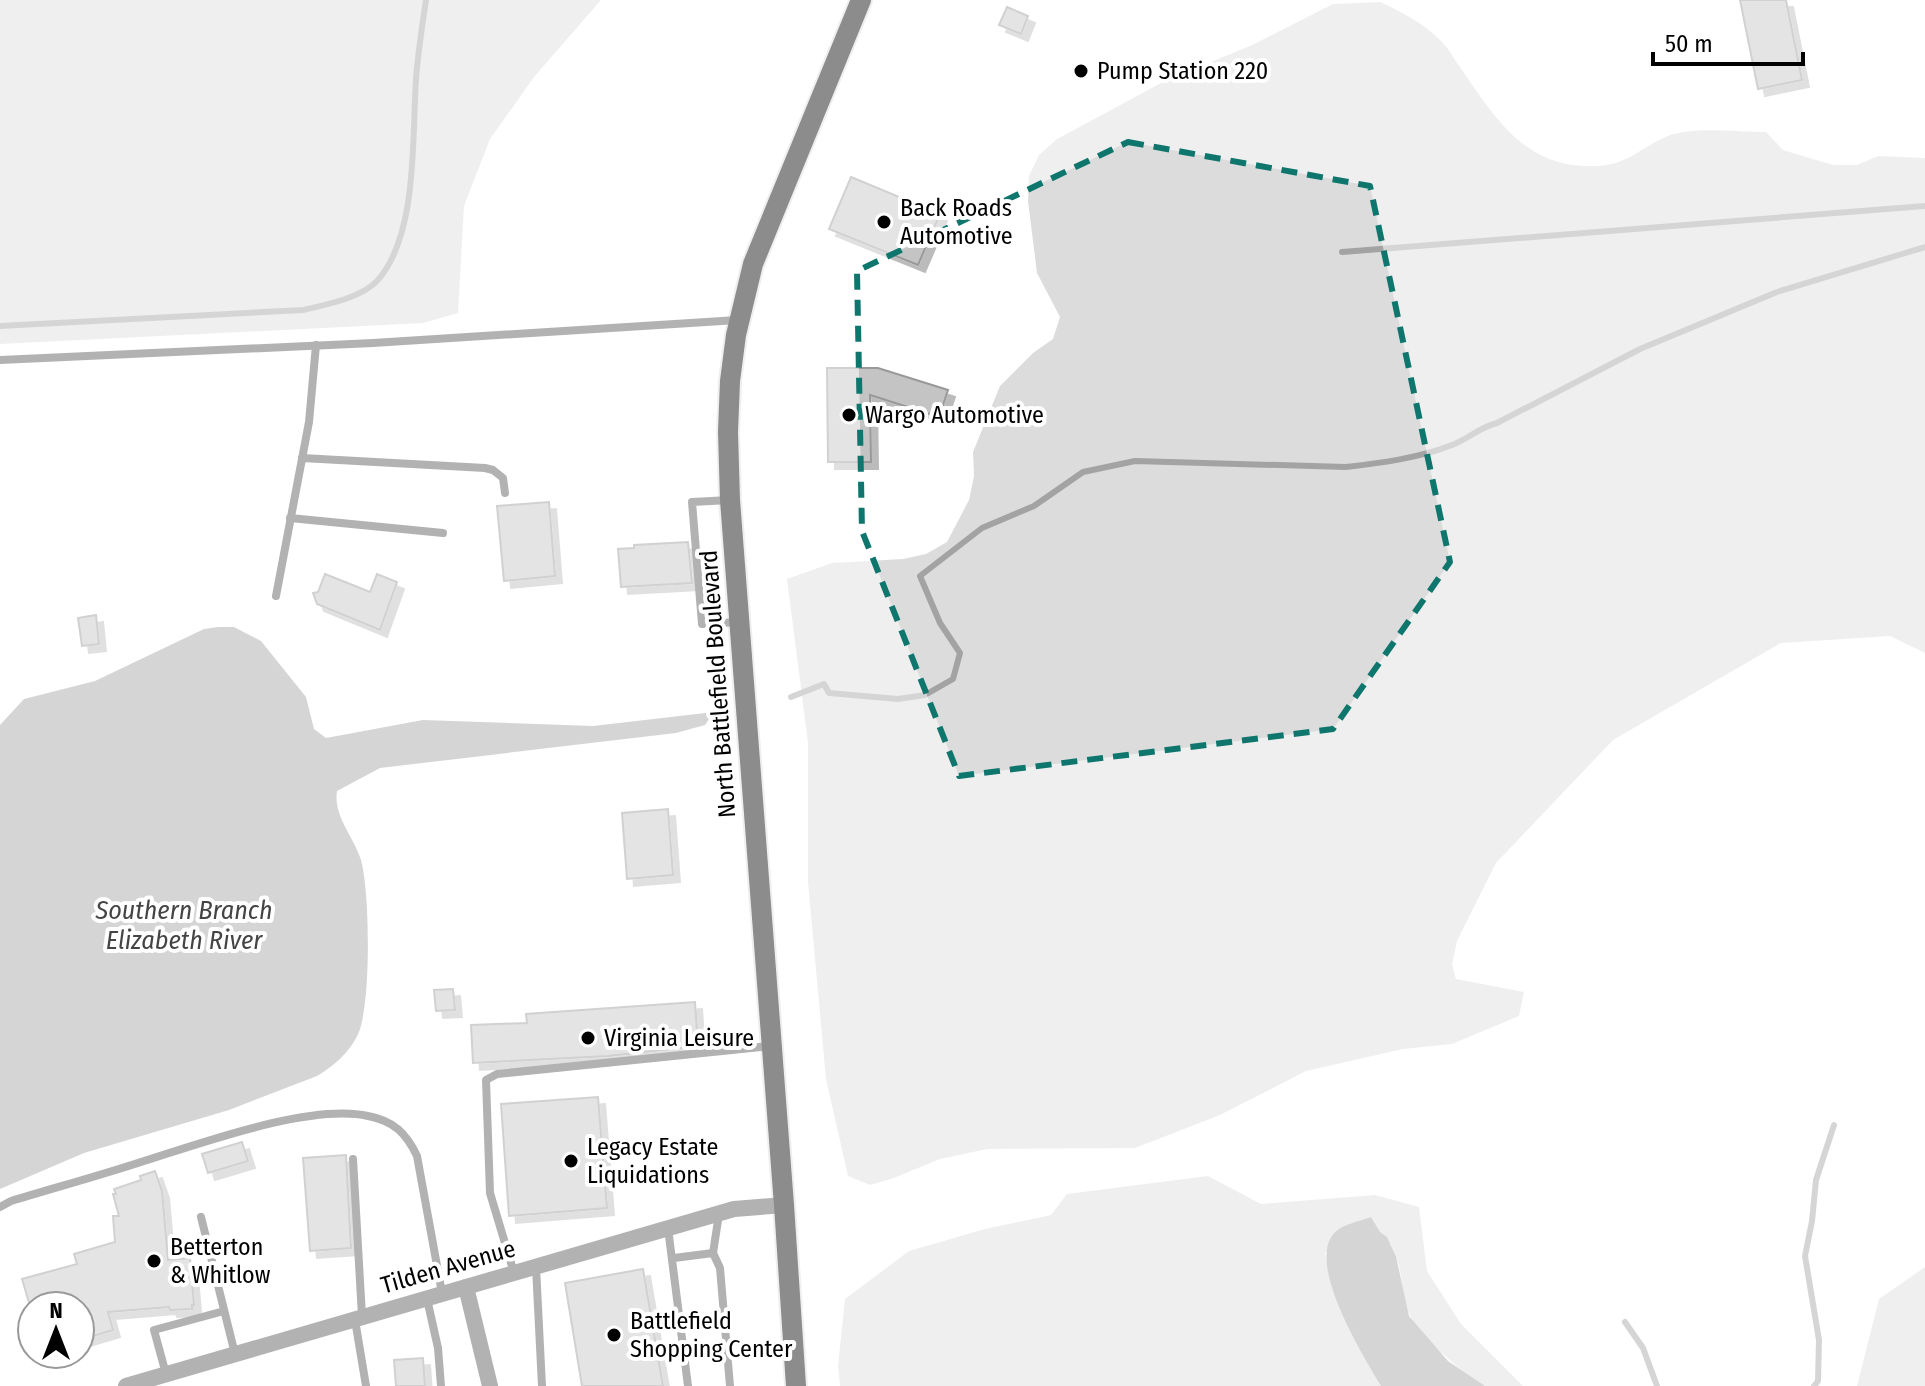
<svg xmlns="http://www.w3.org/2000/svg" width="1925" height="1386" viewBox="0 0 1925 1386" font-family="'Fira Sans Condensed',sans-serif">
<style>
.green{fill:#dcdcdc}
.water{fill:#a3a3a3}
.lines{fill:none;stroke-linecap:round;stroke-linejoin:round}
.stream{stroke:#a3a3a3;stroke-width:6}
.building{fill:#c4c4c4;stroke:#999;stroke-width:2;filter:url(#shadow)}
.primary-casing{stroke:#dbdbdb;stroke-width:24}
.lane{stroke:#555;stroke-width:8}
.street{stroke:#555;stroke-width:16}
.primary{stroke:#000;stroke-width:20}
.marked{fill:none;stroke:#0f766e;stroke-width:6;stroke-dasharray:16 10;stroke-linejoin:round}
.poi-dot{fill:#000;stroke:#fff;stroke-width:3}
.labels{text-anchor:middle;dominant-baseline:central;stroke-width:8;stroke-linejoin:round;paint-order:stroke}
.poi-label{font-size:24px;fill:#000;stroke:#fff;text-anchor:start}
.street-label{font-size:24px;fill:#000;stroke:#fff}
.water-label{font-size:26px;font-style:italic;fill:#444;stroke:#fff}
</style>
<defs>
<filter id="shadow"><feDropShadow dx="7" dy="7" stdDeviation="0" flood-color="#0004"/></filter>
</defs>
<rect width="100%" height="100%" fill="#fff"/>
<g class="green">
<path d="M0 0H601L534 77 490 139 464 206 458 313 423 323 0 344Z"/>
<path d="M1380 2C1402 12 1425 24 1442 42 1449 49 1454 59 1460 67 1491 112 1522 164 1583 166 1628 168 1633 151 1668 136 1692 126 1739 132 1766 132L1783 150 1833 165H1857L1878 156 1925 158V653L1890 636 1781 643 1613 740 1496 863 1457 941 1452 965 1456 979 1524 992 1519 1016 1452 1044 1403 1049 1306 1071 1220 1115 1135 1148 987 1149 940 1159 894 1178 870 1185 848 1176 826 1079 808 882V743L787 579 832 563 903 559 926 554 947 542 969 500 974 476 973 452 1000 386 1033 353 1053 339 1060 317 1037 273 1028 201 1029 176 1039 155 1057 139 1163 82 1252 45 1333 4Z"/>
<path d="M1208 1176 1261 1204 1375 1195 1419 1207 1427 1271 1461 1324 1523 1386C1513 1386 1495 1386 1485 1386 1468 1379 1415 1331 1409 1313 1399 1287 1404 1250 1380 1232L1325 1252C1331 1300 1357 1345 1381 1386H840L838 1366 845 1299 909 1251 985 1229 1051 1215 1067 1194Z"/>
<path d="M1925 1267V1386H1857L1879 1299Z"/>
</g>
<g class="water">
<path d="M218 627H234L261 641 306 697 314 729 326 738 423 720 593 726 714 712 705 725 676 733 380 768 337 791C333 816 354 837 361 860 370 893 371 1000 359 1032 351 1051 334 1066 317 1076L229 1110 84 1153 0 1189V725L24 699 95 681 204 629Z"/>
<path d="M1371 1217 1380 1232 1387 1237 1396 1256 1409 1316 1448 1361 1485 1386H1381C1363 1356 1309 1268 1332 1236 1340 1224 1358 1222 1371 1217Z"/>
</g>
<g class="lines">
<g class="stream">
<path d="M1342 252 1925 206"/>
<path d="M0 326 303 310C325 305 361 298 377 281 418 236 412 138 416 79 418 53 422 26 426 0"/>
<path d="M791 697 824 684 829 693 898 699 925 695 953 679 960 653 940 623 920 576 982 528 1034 506 1083 472 1135 461 1346 467C1381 463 1419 458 1452 445 1468 439 1480 427 1497 423L1640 349 1777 292 1925 247"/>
<path d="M1625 1322 1643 1348 1657 1386"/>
<path d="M1814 1386 1818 1381 1819 1340 1805 1256 1812 1221 1816 1180 1834 1125"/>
</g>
</g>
<g class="building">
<path d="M1740 0H1786L1802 80 1758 89Z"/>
<path d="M1007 7 1028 16 1021 34 999 25Z"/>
<path d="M851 177 940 214 918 265 829 229Z"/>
<path d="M827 368H878L948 390 939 417 870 395 871 462H828Z"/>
<path d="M549 502 555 576 504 581 497 506Z"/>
<path d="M688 542 692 583 621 587 618 549 634 548V545Z"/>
<path d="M325 574 370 592 377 574 397 582 380 630 317 604 313 593 318 592Z"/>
<path d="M96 615 99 644 82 646 78 618Z"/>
<path d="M668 809 673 875 627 879 622 813Z"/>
<path d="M453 989 455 1010 436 1011 434 990Z"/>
<path d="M695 1002 698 1046 608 1056 473 1063 471 1025 527 1023 526 1014Z"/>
<path d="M598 1097 607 1208 509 1216 501 1104Z"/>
<path d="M242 1142 248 1161 208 1173 202 1154Z"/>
<path d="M346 1155 351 1248 310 1251 303 1158Z"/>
<path d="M155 1171 162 1191 168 1260 190 1258 194 1305H192V1309L170 1310 169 1307 108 1312 113 1330 80 1340V1306H30L22 1279 77 1264 74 1254 115 1242 113 1216H119L113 1194H116L114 1189 141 1180 140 1176Z"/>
<path d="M643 1269 663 1386H582L565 1283Z"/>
<path d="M423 1358 425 1386H396L394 1360Z"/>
</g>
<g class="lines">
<g class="primary-casing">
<path id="primary" d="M796 1386 784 1205 730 500 728 432 730 381 736 335 753 264 861 0"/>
</g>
<g class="lane">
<path d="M0 360 373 343 738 320"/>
<path d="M302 458 485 468 493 470 503 478 505 493"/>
<path d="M730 500 692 502 702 624 739 622"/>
<path d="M290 518 443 533"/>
<path d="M276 596 309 422 316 345"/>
<path d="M353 1159 362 1316"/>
<path d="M0 1207 11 1201C54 1188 98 1176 141 1162 199 1144 310 1103 368 1116 394 1121 406 1133 417 1156L442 1293"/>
<path d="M201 1217 235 1354"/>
<path d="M668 1228 688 1386"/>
<path d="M713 1253 719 1214"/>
<path d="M674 1258 713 1253 720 1268 730 1386"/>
<path d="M536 1267 542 1386"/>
<path d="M514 1273 490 1193 486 1080 497 1074 770 1046"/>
<path d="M427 1299 438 1348 441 1386"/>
<path d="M355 1320 366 1386"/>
<path d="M166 1374 154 1330 224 1311"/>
</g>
<g class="street">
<path d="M466 1287 490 1386"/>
<path d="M126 1386 734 1209 784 1205"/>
</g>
<use href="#primary" class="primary"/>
</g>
<path d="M0 0H1925V1386H0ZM1128 142 1370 186 1450 562 1333 729 959 776 862 531 857 271Z" fill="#fff" fill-opacity=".55" fill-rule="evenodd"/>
<path class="marked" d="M1128 142 1370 186 1450 562 1333 729 959 776 862 531 857 271Z"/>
<g class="poi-dot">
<circle cx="1081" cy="71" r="8"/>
<circle cx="884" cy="222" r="8"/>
<circle cx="849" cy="415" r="8"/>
<circle cx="588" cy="1038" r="8"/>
<circle cx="571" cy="1161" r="8"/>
<circle cx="154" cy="1261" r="8"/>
<circle cx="614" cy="1335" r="8"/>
</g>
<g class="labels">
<g class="poi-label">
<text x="1097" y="71">Pump Station 220</text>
<text x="900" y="208">Back Roads<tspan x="900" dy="28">Automotive</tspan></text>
<text x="865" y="415">Wargo Automotive</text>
<text x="604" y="1038">Virginia Leisure</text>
<text x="587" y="1147">Legacy Estate<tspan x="587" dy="28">Liquidations</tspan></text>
<text x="170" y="1247">Betterton<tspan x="170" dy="28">&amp; Whitlow</tspan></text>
<text x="630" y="1321">Battlefield<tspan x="630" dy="28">Shopping Center</tspan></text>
</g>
<g class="street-label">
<text transform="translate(718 684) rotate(-94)">North Battlefield Boulevard</text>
<text transform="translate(448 1267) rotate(-16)">Tilden Avenue</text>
</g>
<g class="water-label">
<text x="184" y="910">Southern Branch<tspan x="184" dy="30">Elizabeth River</tspan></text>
</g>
</g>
<g transform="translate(56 1330)"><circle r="38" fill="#ffffff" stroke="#999999" stroke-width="2"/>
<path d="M0-6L14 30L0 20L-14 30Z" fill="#000000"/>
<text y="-12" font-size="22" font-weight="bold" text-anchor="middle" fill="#000000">N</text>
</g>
<path d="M1653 52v12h150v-12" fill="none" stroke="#000000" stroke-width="4"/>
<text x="1665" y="52" font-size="24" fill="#000000" stroke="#ffffff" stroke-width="6" paint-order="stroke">50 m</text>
</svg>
